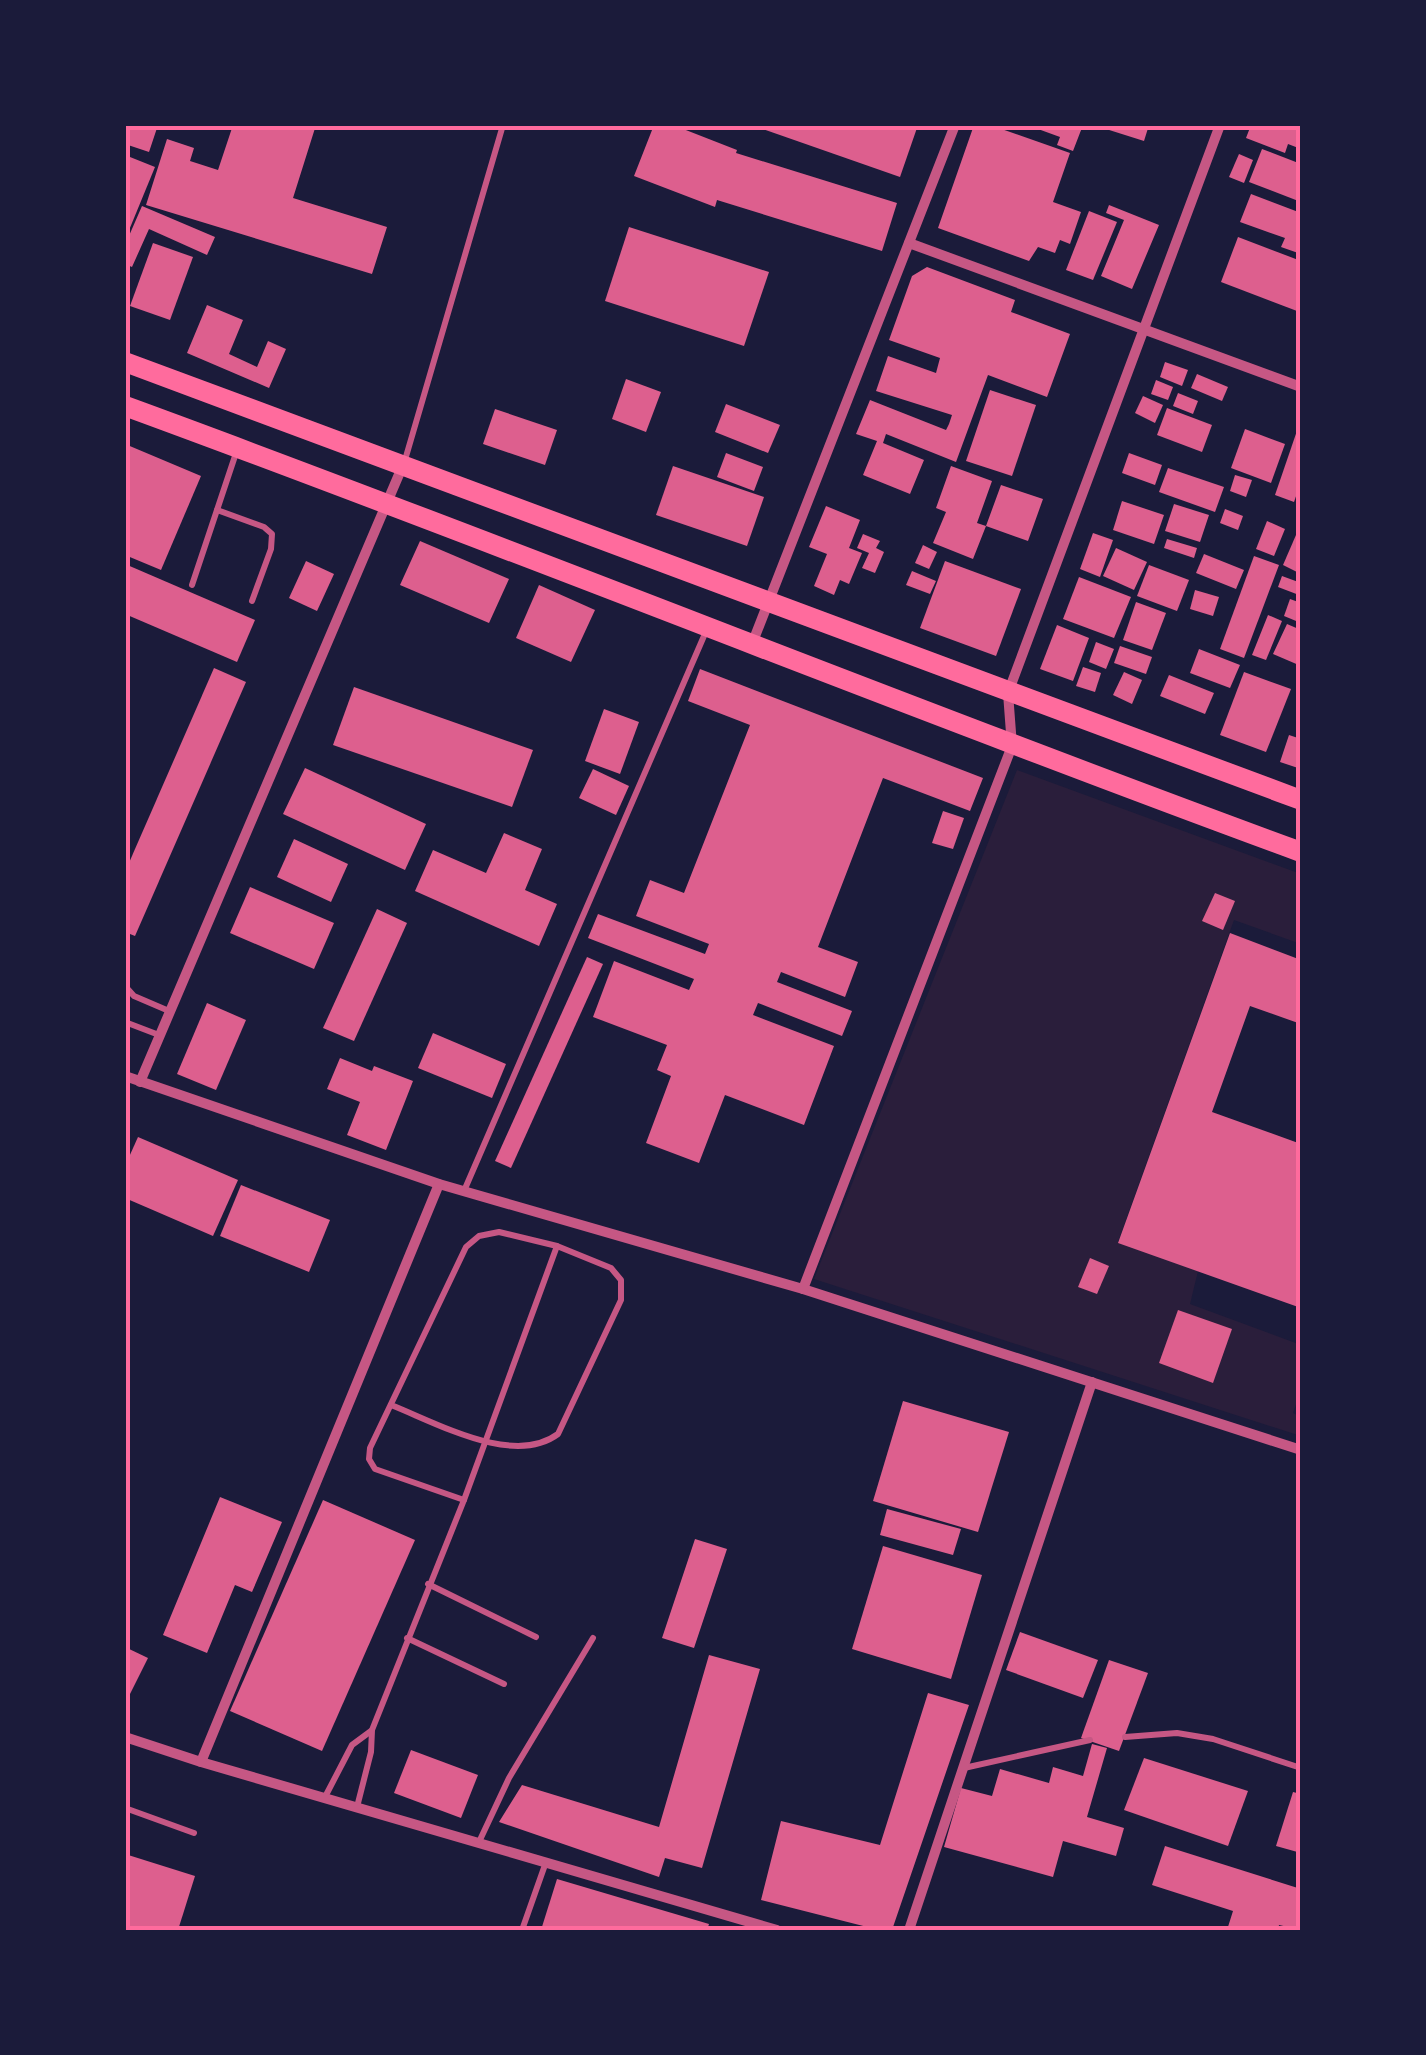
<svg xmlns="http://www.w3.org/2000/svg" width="1426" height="2055" viewBox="0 0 1426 2055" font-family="Karla,sans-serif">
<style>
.green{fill:#2a1e3b}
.building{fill:#dd5f8e}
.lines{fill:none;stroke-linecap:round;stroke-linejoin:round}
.service{stroke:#c65784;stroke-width:6}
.minor{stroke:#c65784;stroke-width:10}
.secondary{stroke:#ff6b9d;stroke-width:20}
.neatline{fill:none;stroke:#ff6b9d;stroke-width:4}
</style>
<rect width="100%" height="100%" fill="#1b1b3a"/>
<path class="green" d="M1017 770 1301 874V944L1234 920 1118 1242 1198 1271 1190 1304 1301 1345V1390L1293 1413 1301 1417V1436L814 1279Z"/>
<g class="building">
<path d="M125 125H158L149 152 125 144Z"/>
<path d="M233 125H316L293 198 387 227 372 274 146 205 167 139 194 148 190 161 218 170Z"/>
<path d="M654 125H673L737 150 736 153 897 203 882 251 717 200 715 207 634 176Z"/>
<path d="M751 125H918L900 177Z"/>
<path d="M974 125H990L1070 153 1053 202 1081 212 1070 244 1060 240 1055 253 1038 247 1029 261 938 228Z"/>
<path d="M1027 125H1083L1073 151 1057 145 1060 137Z"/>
<path d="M1108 125H1149L1144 141 1106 129Z"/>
<path d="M1251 125H1301V149L1288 144 1285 153 1246 138Z"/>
<path d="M1262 149 1301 164V202L1249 182Z"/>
<path d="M1239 154 1253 160 1244 183 1229 177Z"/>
<path d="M125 155 155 167 125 240Z"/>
<path d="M1251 194 1301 213V254L1281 247 1285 238 1240 222Z"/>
<path d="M1109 205 1159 225 1132 289 1101 276 1124 220 1106 213Z"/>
<path d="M142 206 215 237 207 255 149 229 132 267 125 264V245Z"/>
<path d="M1089 211 1117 222 1093 280 1066 270Z"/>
<path d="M629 227 769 272 744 346 605 301Z"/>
<path d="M1238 237 1301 261V301L1297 311 1221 282Z"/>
<path d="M153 243 193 257 170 320 130 306Z"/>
<path d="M927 267 1015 300 1011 312 1070 334 1047 397 988 375 956 462 886 434 883 443 924 460 910 494 863 475 877 441 856 434 870 400 946 430 949 424 952 415 876 391 888 356 936 373 940 358 889 340 912 276Z"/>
<path d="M207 305 243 320 229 354 257 367 268 341 286 349 269 388 187 353Z"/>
<path d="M1165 362 1188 370 1182 386 1160 377Z"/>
<path d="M1197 374 1228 387 1222 401 1191 388Z"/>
<path d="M626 379 661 392 646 432 612 419Z"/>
<path d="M1156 380 1173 387 1168 400 1151 394Z"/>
<path d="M990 390 1036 405 1012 476 966 461Z"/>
<path d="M1178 393 1198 401 1193 414 1173 406Z"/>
<path d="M1143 396 1163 405 1155 423 1135 413Z"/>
<path d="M726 404 780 425 768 453 715 432Z"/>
<path d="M1167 408 1212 425 1202 452 1157 435Z"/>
<path d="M495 409 557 430 545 465 483 444Z"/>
<path d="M1300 422 1301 482 1294 502 1275 495Z"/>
<path d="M1245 429 1285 444 1271 483 1231 468Z"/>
<path d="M125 444 201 476 161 570 125 555Z"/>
<path d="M726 453 763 467 754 491 717 477Z"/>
<path d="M1129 453 1162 465 1155 485 1122 473Z"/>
<path d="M673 466 764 497 747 546 656 515Z"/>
<path d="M951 466 992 481 977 523 986 526 1001 485 1043 499 1028 541 986 526 973 559 933 543 946 512 936 508Z"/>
<path d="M1168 468 1224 487 1215 512 1159 492Z"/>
<path d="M1235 475 1252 480 1246 497 1230 491Z"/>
<path d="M1122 501 1164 515 1154 544 1113 530Z"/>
<path d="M1174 504 1209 515 1200 542 1165 531Z"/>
<path d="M826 506 860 520 849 548 862 553 849 584 840 580 834 595 814 586 827 554 809 547Z"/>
<path d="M1225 509 1243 516 1238 530 1220 523Z"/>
<path d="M1267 521 1285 529 1274 556 1256 549Z"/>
<path d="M1093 533 1113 540 1100 577 1080 569Z"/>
<path d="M863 534 880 541 876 548 884 552 875 573 862 568 869 553 857 548Z"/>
<path d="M1296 535 1301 538V574L1283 565Z"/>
<path d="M1167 539 1197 548 1194 558 1164 548Z"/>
<path d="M420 541 509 579 489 623 400 585Z"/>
<path d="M923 545 937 552 929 569 915 563Z"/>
<path d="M1116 548 1147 562 1134 590 1103 576Z"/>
<path d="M1204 554 1244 570 1236 589 1196 573Z"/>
<path d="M1254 556 1279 565 1244 658 1220 649Z"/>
<path d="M306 561 334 574 317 611 289 598Z"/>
<path d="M945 561 1021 589 996 656 920 628Z"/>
<path d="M125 564 255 620 237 662 125 614Z"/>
<path d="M1149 565 1189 580 1177 611 1137 596Z"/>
<path d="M912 571 936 581 930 594 906 585Z"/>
<path d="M1282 576 1301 583 1299 595 1278 587Z"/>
<path d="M1079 577 1131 597 1114 638 1063 619Z"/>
<path d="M539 585 595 610 571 662 516 638Z"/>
<path d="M1195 590 1219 597 1213 616 1190 609Z"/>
<path d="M1290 599 1301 603V623L1284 616Z"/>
<path d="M1136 602 1166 613 1152 650 1123 640Z"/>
<path d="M1268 615 1282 621 1266 660 1252 655Z"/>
<path d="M1287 624 1301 630V666L1273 654Z"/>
<path d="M1057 625 1089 638 1073 681 1040 669Z"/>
<path d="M1096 642 1114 649 1106 669 1089 662Z"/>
<path d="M1120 646 1152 657 1146 674 1114 663Z"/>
<path d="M1199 649 1240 665 1230 688 1190 673Z"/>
<path d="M1083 667 1101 673 1095 692 1076 686Z"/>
<path d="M214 668 246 682 135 936 125 932V872Z"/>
<path d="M700 669 983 778 970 811 883 778 818 947 858 962 845 997 781 972 777 982 852 1011 842 1036 758 1003 753 1015 834 1046 804 1125 725 1095 699 1163 646 1143 671 1076 657 1070 667 1045 593 1017 614 961 689 990 694 979 588 938 598 914 705 954 709 944 636 916 650 880 684 893 750 725 688 701Z"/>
<path d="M1124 672 1142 680 1132 704 1113 695Z"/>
<path d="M1244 672 1291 689 1266 752 1220 735Z"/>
<path d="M1169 675 1214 693 1205 714 1160 696Z"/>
<path d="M354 687 533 750 512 807 333 745Z"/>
<path d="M604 709 639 722 620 774 585 761Z"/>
<path d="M1289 735 1301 739V769L1280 762Z"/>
<path d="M305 768 426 824 405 870 283 814Z"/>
<path d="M593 769 629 786 616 815 579 798Z"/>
<path d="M943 811 964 818 953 849 932 843Z"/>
<path d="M504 833 542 849 525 890 557 904 539 946 415 891 433 850 486 873Z"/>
<path d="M294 839 348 864 331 902 277 877Z"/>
<path d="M250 887 334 923 314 969 230 933Z"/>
<path d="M1215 893 1235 901 1223 930 1202 921Z"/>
<path d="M377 909 407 923 354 1041 323 1028Z"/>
<path d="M1230 933 1301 960V1024L1250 1006 1212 1112 1301 1144V1308L1118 1243Z"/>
<path d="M587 957 603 964 511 1168 495 1161Z"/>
<path d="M207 1003 246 1020 216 1090 177 1074Z"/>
<path d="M433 1033 506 1064 492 1098 418 1068Z"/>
<path d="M340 1058 372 1071 374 1066 413 1081 386 1150 347 1135 360 1102 327 1089Z"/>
<path d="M138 1137 238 1180 213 1236 125 1198V1166Z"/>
<path d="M241 1185 330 1220 309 1272 220 1236Z"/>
<path d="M1090 1258 1109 1266 1097 1294 1078 1287Z"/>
<path d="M1178 1310 1232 1329 1213 1383 1159 1363Z"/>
<path d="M903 1401 1009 1432 978 1532 873 1501Z"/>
<path d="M220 1497 282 1522 252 1592 235 1585 207 1653 163 1635Z"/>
<path d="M323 1500 415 1540 322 1751 230 1711Z"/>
<path d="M887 1509 961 1529 953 1555 880 1535Z"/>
<path d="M695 1539 727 1549 694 1648 662 1638Z"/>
<path d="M883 1546 982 1575 951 1679 852 1649Z"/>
<path d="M1020 1632 1098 1660 1083 1698 1006 1670Z"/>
<path d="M125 1647 148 1658 125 1704Z"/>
<path d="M709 1655 760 1669 702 1868 665 1858 659 1877 499 1822 522 1785 659 1827Z"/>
<path d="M1109 1660 1148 1673 1119 1751 1081 1738Z"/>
<path d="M928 1693 969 1705 892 1930H879L761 1900 781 1821 880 1845Z"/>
<path d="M1092 1744 1107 1748 1087 1817 1124 1828 1116 1856 1063 1841 1053 1877 944 1847 961 1788 992 1796 1000 1769 1049 1783 1053 1767 1083 1776Z"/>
<path d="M411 1750 478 1775 461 1818 394 1793Z"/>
<path d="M1144 1758 1248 1791 1228 1846 1124 1810Z"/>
<path d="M1293 1792 1301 1794V1853L1276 1846Z"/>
<path d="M1165 1846 1301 1889V1930L1279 1925 1278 1930H1227L1233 1911 1152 1885Z"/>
<path d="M125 1854 195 1876 178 1930H125Z"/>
<path d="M557 1879 709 1924 707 1930H541Z"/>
</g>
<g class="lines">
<g class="service">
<path d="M405 460 503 125"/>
<path d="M217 510 264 527 272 534 271 549 252 601"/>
<path d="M192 585 236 453"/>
<path d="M125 986 134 996 169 1011"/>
<path d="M125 1022 159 1035"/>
<path d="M464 1191 707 629"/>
<path d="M391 1405C437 1423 514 1467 558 1434L621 1300V1280L611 1268 557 1246 499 1232 479 1236 466 1247 370 1448 369 1459 375 1469 464 1500"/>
<path d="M428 1584 536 1637"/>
<path d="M407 1638 504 1684"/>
<path d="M1125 1737 1177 1733 1213 1739 1301 1768"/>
<path d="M964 1768 1090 1740"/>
<path d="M325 1797 352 1745 371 1731"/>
<path d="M357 1807 371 1752 372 1730 464 1500 557 1246"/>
<path d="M125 1808 194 1833"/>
<path d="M479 1842 509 1778 593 1638"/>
<path d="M522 1930 546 1862"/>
</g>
<g class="minor">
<path d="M909 243 1301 387"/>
<path d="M752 644 955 125"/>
<path d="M125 1076 439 1184 803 1289 1301 1450"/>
<path d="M140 1082 403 465"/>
<path d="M803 1289 1012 746 1008 693 1220 125"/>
<path d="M125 1737 201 1762 777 1930"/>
<path d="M201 1762 439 1184"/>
<path d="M909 1930 1092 1382"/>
</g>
<g class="secondary">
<path d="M125 362 1301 800"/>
<path d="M125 406C519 550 907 708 1301 852"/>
</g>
</g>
<rect width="1426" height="2055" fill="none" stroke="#1b1b3a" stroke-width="255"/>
<rect x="128" y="128" width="1170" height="1800" class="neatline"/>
</svg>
